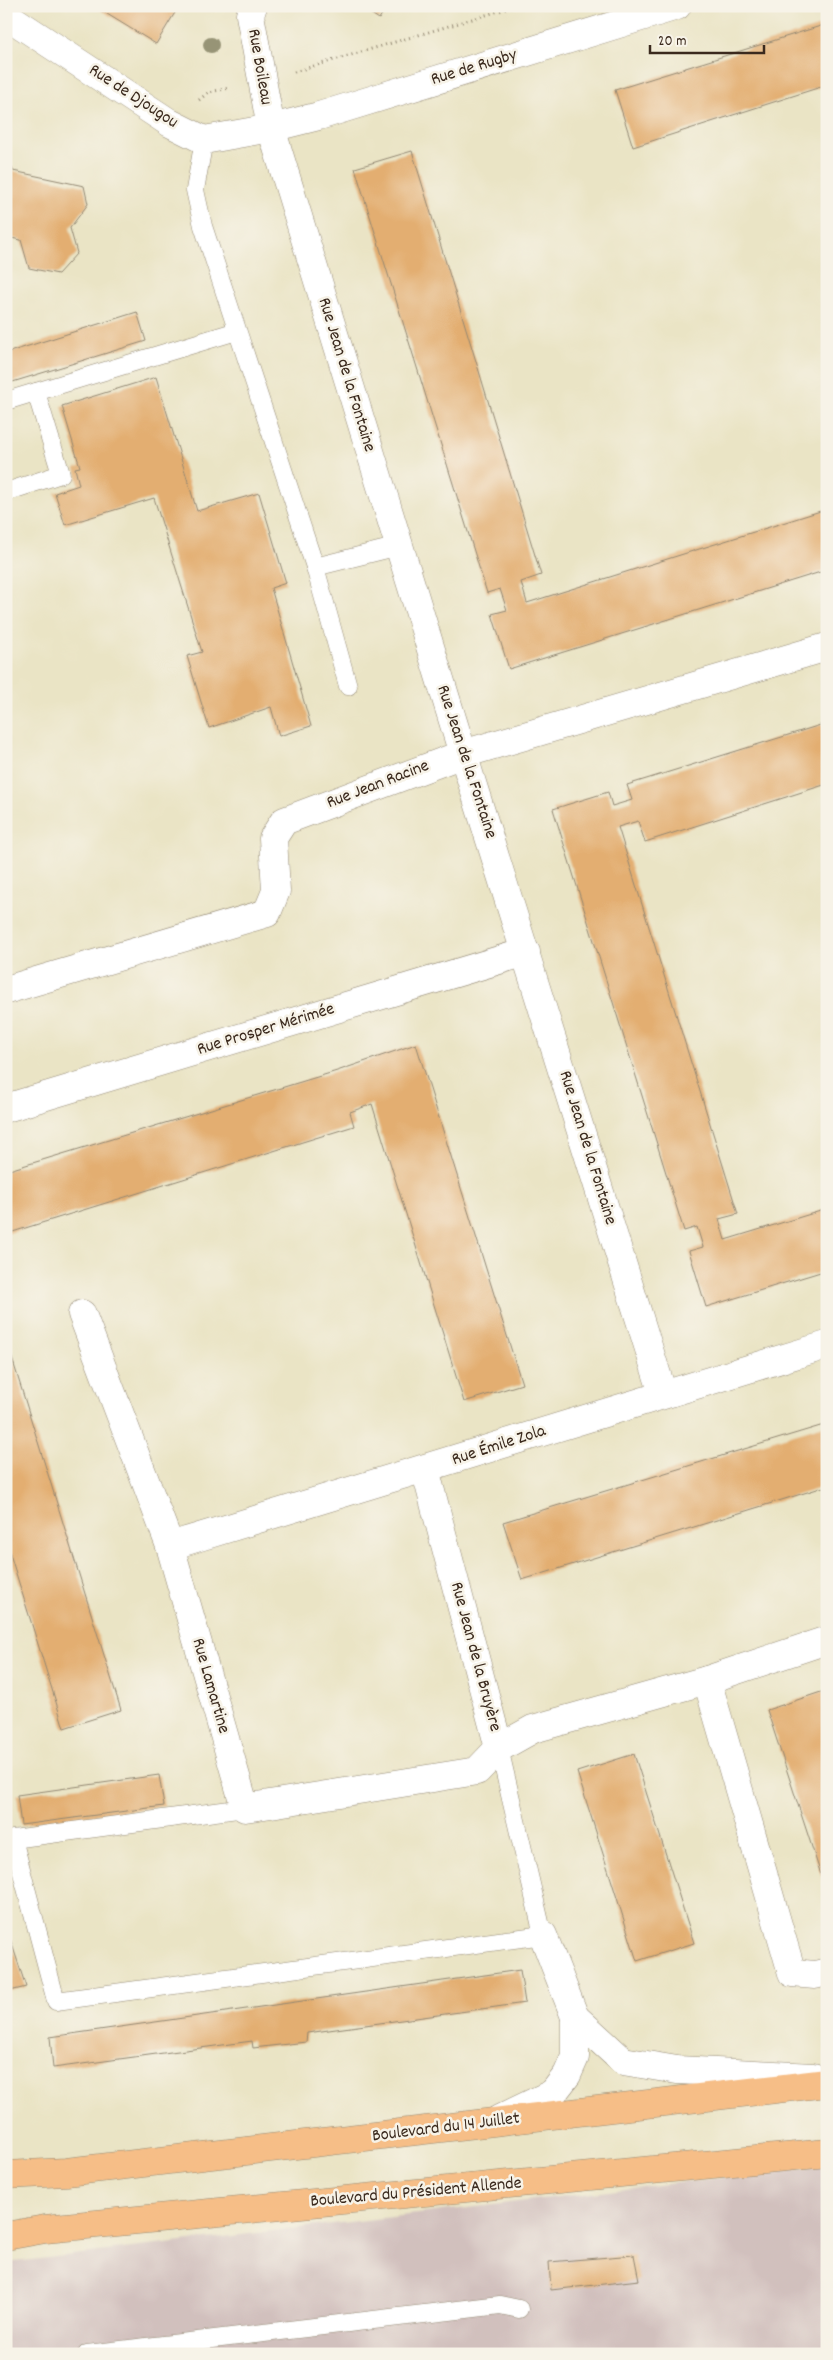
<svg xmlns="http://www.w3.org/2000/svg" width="833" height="2360" viewBox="0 0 833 2360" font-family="Dekko,sans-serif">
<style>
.industrial{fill:#d1c0bd}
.building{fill:#e3ae71}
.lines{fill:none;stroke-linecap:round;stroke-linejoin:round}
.lane-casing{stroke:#928772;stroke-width:19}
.street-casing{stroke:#928772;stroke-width:29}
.primary-casing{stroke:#928772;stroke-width:29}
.path{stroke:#928772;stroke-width:3;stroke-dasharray:1 4;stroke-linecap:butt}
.lane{stroke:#fff;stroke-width:18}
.street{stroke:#fff;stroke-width:28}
.primary{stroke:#f6be87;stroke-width:28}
.tree{fill:#979476}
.labels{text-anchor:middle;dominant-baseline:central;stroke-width:5;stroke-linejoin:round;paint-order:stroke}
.street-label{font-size:18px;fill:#3b2a1e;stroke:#f7f3e8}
</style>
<rect width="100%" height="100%" fill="#f7f3e8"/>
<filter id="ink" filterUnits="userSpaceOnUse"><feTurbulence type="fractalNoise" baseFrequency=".02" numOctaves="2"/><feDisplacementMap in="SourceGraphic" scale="10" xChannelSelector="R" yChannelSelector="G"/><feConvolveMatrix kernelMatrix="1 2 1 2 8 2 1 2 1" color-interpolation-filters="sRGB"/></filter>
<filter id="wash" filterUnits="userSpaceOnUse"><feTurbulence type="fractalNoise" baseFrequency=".0096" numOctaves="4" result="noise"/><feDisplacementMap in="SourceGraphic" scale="20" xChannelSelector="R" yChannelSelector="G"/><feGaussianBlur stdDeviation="1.12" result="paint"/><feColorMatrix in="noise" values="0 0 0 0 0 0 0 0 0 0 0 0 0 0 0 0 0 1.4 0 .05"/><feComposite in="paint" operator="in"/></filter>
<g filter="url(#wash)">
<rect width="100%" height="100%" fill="#eae4c5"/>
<path class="industrial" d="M827 2165V2354H6V2263Z"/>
<g id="blocks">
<g class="building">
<path d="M94 6H179L156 44Z"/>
<path d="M360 6H387L379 19Z"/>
<path d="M827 24V85L633 147 615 90Z"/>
<path d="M6 151 13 171 84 186 88 204 70 228 77 253 58 274 29 268 21 240 6 237Z"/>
<path d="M412 151 541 575 521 582 527 603 827 509V570L509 669 492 614 507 610 500 589 487 593 355 168Z"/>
<path d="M137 312 146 341 6 384V353Z"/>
<path d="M156 377 197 511 259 493 286 583 271 588 311 726 279 736 271 707 209 728 187 656 202 652 154 498 65 525 55 493 79 485 75 468 80 467 62 406Z"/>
<path d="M827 723V784L645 842 638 821 618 827 738 1214 719 1219 725 1240 827 1209V1270L706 1307 689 1251 703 1247 697 1227 684 1231 553 809 608 792 612 806 632 800 627 785Z"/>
<path d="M416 1044 522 1384 464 1402 372 1104 350 1112 354 1126 6 1234V1171L337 1071Z"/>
<path d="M7 1342 121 1710 64 1728 6 1541Z"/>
<path d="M827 1424V1486L522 1580 503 1522Z"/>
<path d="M827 1690V1890H826L767 1710Z"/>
<path d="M634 1754 694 1943 637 1961 577 1772Z"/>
<path d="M159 1775 164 1806 21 1825 17 1795Z"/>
<path d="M6 1926 26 1987 6 1992Z"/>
<path d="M520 1970 525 2003 307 2033 306 2042 253 2048 252 2041 53 2068 50 2037Z"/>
<path d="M634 2255 639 2280 551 2290 549 2262Z"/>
</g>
</g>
</g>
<g filter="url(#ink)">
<use href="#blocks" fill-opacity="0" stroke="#928772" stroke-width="1"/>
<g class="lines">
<g class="lane-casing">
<g id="lane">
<path d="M204 140 195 190 203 226 315 567 399 546"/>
<path d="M6 401 237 331"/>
<path d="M6 492 61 474 36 392"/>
<path d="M315 567 348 686"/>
<path d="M245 1808 13 1839 56 2001 543 1935 499 1748"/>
<path d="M87 2354 500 2305 519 2309"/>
</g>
</g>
<g class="street-casing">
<g id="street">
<path d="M253 6 250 15 271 128 463 754 663 1394"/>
<path d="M6 15 170 123 204 140 271 128 319 116 677 6"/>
<path d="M6 990 267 913 276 891 273 838 284 821 463 754 827 647"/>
<path d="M6 1108 526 952"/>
<path d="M82 1314 170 1546 245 1808 477 1771 499 1748"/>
<path d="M425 1469 499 1748 533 1729 707 1680"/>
<path d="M170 1546 827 1345"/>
<path d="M827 1640 707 1680 792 1973 815 1975 827 1972"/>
<path d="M575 2017 623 2061 677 2070 813 2077"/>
<path d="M499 2119 553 2093 567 2075 575 2057V2017L543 1935"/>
</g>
</g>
<g class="primary-casing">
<g id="primary">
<path d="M6 2175 66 2172 827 2083"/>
<path d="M6 2236 45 2229 827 2153"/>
</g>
</g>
<g class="path">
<path d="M294 72 516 6"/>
<path d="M199 100 209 92 230 88"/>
</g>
<use href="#lane" class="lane"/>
<use href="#street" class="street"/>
<use href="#primary" class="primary"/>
</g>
<circle class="tree" cx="211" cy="45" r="8"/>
</g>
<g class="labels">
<g class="street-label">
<text transform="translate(259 67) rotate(80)">Rue Boileau</text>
<text transform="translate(474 68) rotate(-17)">Rue de Rugby</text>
<text transform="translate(133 97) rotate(33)">Rue de Djougou</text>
<text transform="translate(346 375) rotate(73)">Rue Jean de la Fontaine</text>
<text transform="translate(466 762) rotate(72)">Rue Jean de la Fontaine</text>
<text transform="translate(378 785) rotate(-21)">Rue Jean Racine</text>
<text transform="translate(266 1030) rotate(-17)">Rue Prosper Mérimée</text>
<text transform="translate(587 1148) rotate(73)">Rue Jean de la Fontaine</text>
<text transform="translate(499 1446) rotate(-18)">Rue Émile Zola</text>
<text transform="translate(475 1657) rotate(75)">Rue Jean de la Bruyère</text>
<text transform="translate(210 1686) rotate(74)">Rue Lamartine</text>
<text transform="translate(446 2128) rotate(-7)">Boulevard du 14 Juillet</text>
<text transform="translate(416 2193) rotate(-5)">Boulevard du Président Allende</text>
</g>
</g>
<rect width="833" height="2360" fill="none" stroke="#f7f3e8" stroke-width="25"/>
<path d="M650 45v8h114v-8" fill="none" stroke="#3b2a1e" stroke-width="2.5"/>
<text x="658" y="45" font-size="15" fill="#3b2a1e" stroke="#f7f3e8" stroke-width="4" paint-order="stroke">20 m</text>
</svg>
